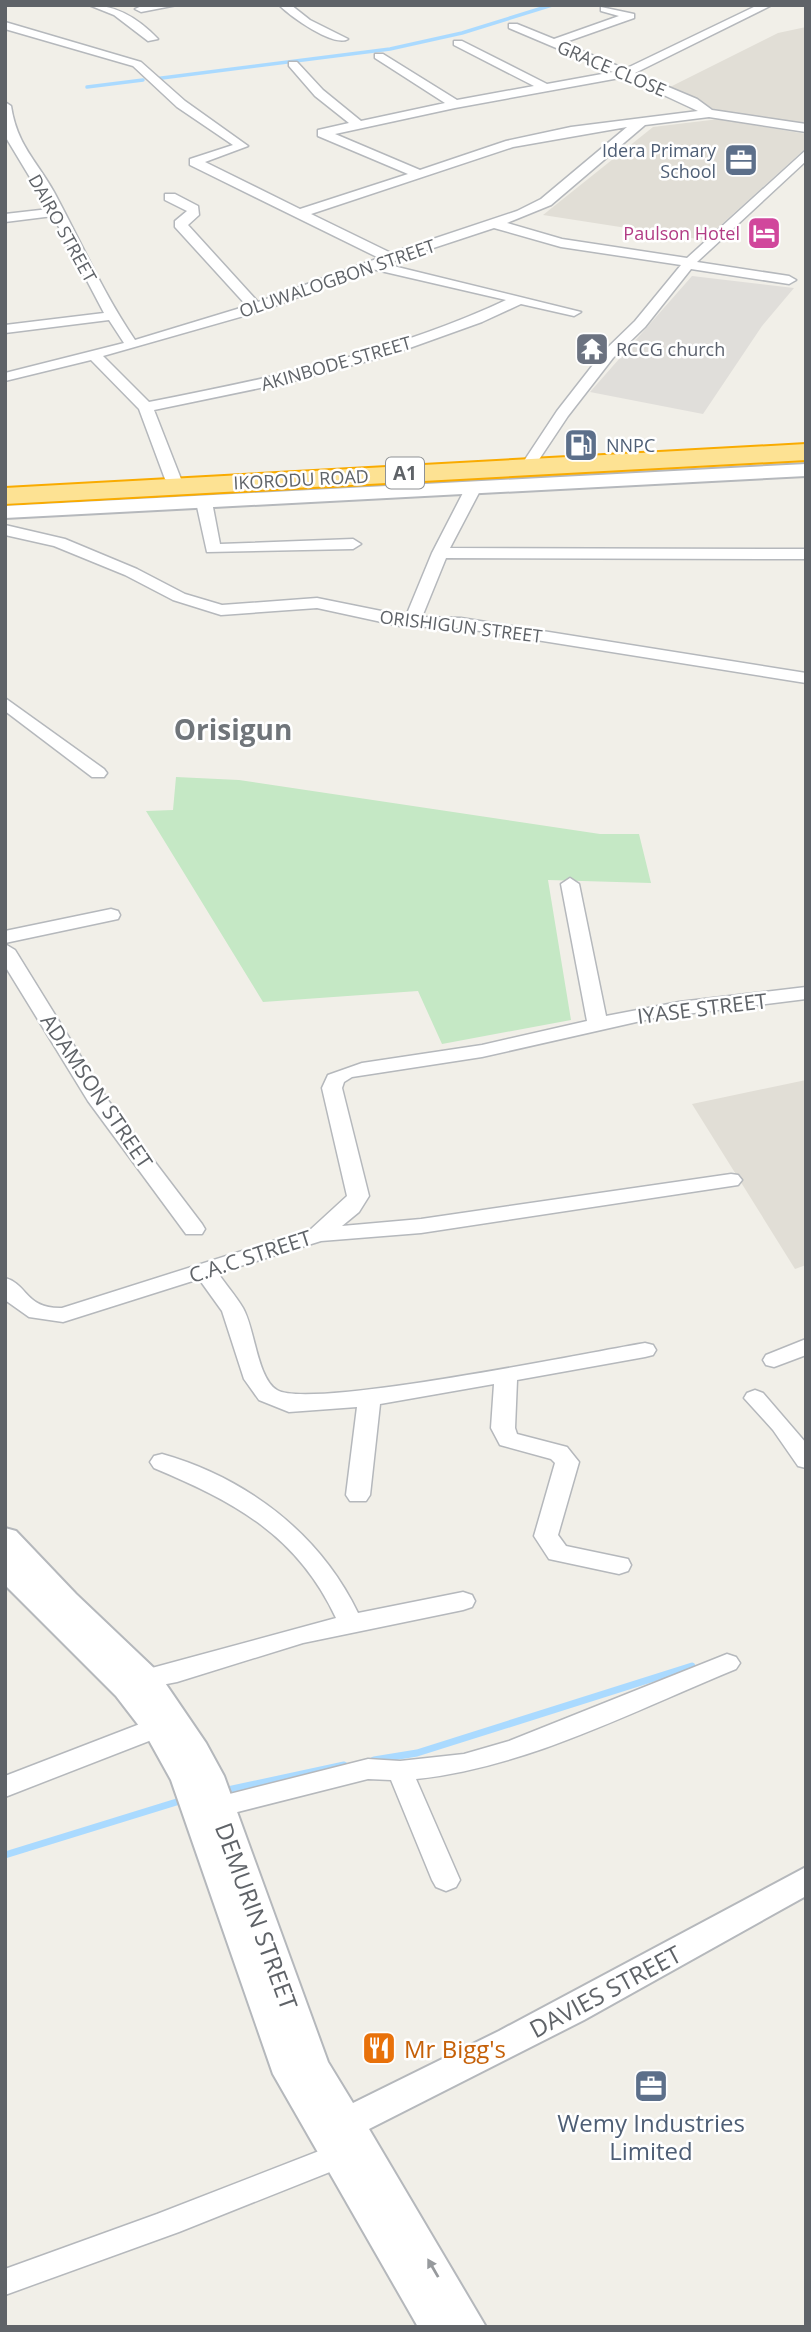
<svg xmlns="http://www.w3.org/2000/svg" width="811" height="2332" viewBox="0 0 811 2332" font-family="'Open Sans',sans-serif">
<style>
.industrial{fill:#e0deda}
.education{fill:#e1ded6}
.green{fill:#c5e8c5}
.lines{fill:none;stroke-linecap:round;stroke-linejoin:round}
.stream-far1{stroke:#aadaff;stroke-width:3.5}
.stream{stroke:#aadaff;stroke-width:7}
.minor-casing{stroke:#b5b8bc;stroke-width:3}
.tertiary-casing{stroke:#b5b8bc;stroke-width:4}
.motorway-casing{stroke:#f9ab00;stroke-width:4}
.minor{fill:#fff;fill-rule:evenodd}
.tertiary{fill:#fff;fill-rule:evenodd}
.motorway{fill:#fde293;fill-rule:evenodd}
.oneway{fill:#979a9d}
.labels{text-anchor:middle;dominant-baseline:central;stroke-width:5;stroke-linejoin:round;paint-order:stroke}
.far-street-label{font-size:18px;fill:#5f6368;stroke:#fff}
.far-service-label{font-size:18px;fill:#4e5e75;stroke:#fff;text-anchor:end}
.far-hotel-label{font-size:18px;fill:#b23c85;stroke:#fff;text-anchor:end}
.far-worship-label{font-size:18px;fill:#5b616d;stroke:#fff;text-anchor:start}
.shield{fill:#fff;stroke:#8f9295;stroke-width:2}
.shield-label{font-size:19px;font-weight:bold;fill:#5f6368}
.street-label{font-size:21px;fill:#5f6368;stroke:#fff}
.near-street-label{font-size:24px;fill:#5f6368;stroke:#fff}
.near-food-label{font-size:24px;fill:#c56008;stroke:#fff;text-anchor:start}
.near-service-label{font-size:24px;fill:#4e5e75;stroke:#fff}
.district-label{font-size:28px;font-weight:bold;fill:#70757a;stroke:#fff}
</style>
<rect width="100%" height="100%" fill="#f1efe8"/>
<path class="industrial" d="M692 276 794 288 762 326 703 414 590 392Z"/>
<g class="education">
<path d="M806 27V126L712 110 668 88 778 33Z"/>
<path d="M719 119 806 134V148L704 240 543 215 653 127Z"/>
<path d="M806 1080V1265L795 1269 692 1104Z"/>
</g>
<path class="green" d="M176 777 239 780 600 834H639L651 883 548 880 571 1020 442 1044 418 991 263 1002 146 811 173 810Z"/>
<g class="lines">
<g class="stream-far1">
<path d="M154 79 390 49 462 33 552 5"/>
<path d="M87 87 143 80"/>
</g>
<g class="stream">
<path d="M374 1760 417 1753 692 1666"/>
<path d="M223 1791 344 1765"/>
<path d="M5 1855 183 1800"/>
</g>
<g class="minor-casing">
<g id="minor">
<path d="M89 5C117 5 139 19 158 39L148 41 114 15Z"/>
<path d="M144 5H177L141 12 135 9Z"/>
<path d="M279 5H291L310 20 348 39C334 48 290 16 279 5Z"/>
<path d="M758 5H772L635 73 697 99 712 110 806 124V132L709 117 645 125 551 205 507 223 562 239 687 258 806 150V161L697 262 789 276 796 280 789 284 691 269 645 327 613 358 568 416 536 464H526L524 461 557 411 603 352 635 321 681 265 561 247 494 228 385 264 581 312 574 316 521 304 482 322 390 355 289 382 154 410 181 479 173 484 165 479 139 409 91 360 5 381V373L124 343 109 320 5 333V325L104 313 53 216 5 222V214L49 209 5 136V102L11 106C17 145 36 160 54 192 81 242 103 293 135 340L247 306 175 227V221L187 211 165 200V194H175L198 206 199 215 188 225 258 302 379 258 190 165V159L233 145 177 107 133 66 5 29V22L141 62 185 101 248 146 205 162 300 209 408 174 318 136V130L349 123 315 96 289 66V62H297L323 90 361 121 445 103 375 58V54H383L457 100 534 86 454 45V41H462L547 84 613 72 509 28V24H517L554 39 619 16 601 11V7L634 14V18L563 43 625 69ZM625 77 698 111 571 127 506 141 420 170 335 134 455 108ZM627 127 541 199 517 211 391 253 311 214 513 147ZM372 269 506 300C393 353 271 378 149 402L103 356 261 311Z"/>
<path d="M474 482 482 487 450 548 806 549V559L446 558 422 617 461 618 806 673V683L461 628 400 626 317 608 221 615 173 600 125 575 54 546 5 535V525L65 539 137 569 185 594 222 605 317 598 406 616 432 553 466 487Z"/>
<path d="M204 497 212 502 220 544 353 539 361 544 353 549 207 552 196 502Z"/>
<path d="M5 698 104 769 107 773 104 777H92L5 711Z"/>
<path d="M570 878 579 884 606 1016 679 1002 806 987V999L654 1018 482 1057 352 1077 344 1082 342 1088 369 1196 359 1212 342 1226 421 1219 731 1174 738 1175 742 1180 738 1185 421 1233 321 1241 218 1273C226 1285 236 1296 243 1308 255 1329 257 1378 277 1390 309 1410 591 1352 645 1343L653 1345 656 1350 653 1355 645 1357 517 1380 515 1428 517 1434 567 1447 579 1462 558 1535 566 1546 628 1559 631 1565 628 1571 619 1574 549 1559 534 1536 555 1463 551 1459 500 1445 491 1428 494 1384 380 1404 370 1495 366 1501H350L346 1495 357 1407 289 1412 259 1400 244 1379 222 1311 199 1279 63 1322 29 1317 5 1300V1278C28 1284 25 1309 62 1308L311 1229 347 1196 322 1088 328 1075 362 1063 482 1045 587 1021 561 884Z"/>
<path d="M111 909 118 911 120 915 118 919 5 943V931Z"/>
<path d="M5 944 15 950 107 1099 202 1224 205 1229 202 1234H186L88 1101 5 966Z"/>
<path d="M806 1339V1355L774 1367 766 1365 763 1360 766 1355Z"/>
<path d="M755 1390 763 1393 806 1443V1468L798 1466 773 1430 744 1398 747 1393Z"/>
<path d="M162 1454C247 1478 320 1534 358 1613L463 1592 472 1595 475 1601 472 1607 463 1610 303 1643 177 1682 146 1688 137 1686 133 1679 137 1672 336 1618C297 1535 235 1502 154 1468L150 1462 154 1456Z"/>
<path d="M727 1654 736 1657 740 1663 736 1669C633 1711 528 1767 416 1779L460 1880 456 1887 446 1891 436 1887 432 1880 391 1780 368 1779 206 1820 197 1817 193 1810 197 1803 206 1800 368 1759 400 1761 464 1754 509 1741Z"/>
<path d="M158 1717 167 1720 171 1727 167 1734 5 1797V1776Z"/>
<path d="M350 2139 360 2142 365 2151 360 2160 179 2232 5 2295V2269L157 2214Z"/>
</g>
</g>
<g class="tertiary-casing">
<g id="tertiary">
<path d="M806 464V476L5 518V506Z"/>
<path d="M5 1528 16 1531 76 1594 157 1671 206 1743 224 1776 328 2062 353 2103 499 2031 806 1867V1896L584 2020 369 2129 486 2327H418L273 2074 171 1780 146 1735 116 1696 5 1585Z"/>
</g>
</g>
<g class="motorway-casing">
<path id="motorway" d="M806 444V460L5 504V488Z"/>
</g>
<use href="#minor" class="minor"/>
<use href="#tertiary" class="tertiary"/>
<use href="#motorway" class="motorway"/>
</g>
<defs><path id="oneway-solid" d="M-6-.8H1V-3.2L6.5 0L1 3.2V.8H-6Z" transform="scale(1.75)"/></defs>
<use class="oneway" href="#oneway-solid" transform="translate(433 2268) rotate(-120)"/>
<defs>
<g id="office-square" transform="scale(1.75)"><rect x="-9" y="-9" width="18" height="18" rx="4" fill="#5c6f8a" stroke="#fff"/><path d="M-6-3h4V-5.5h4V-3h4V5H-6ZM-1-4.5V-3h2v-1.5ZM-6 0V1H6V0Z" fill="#fff"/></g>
<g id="hotel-square" transform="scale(1.75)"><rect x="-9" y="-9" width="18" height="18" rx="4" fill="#d1479c" stroke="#fff"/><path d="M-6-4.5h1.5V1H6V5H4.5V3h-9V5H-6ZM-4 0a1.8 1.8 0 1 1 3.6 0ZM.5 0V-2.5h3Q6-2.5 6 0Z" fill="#fff"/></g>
<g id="temple-square" transform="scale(1.75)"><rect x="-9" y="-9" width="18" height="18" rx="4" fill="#6b7280" stroke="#fff"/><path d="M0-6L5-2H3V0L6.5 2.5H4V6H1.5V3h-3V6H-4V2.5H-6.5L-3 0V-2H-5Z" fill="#fff"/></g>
<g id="fuel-square" transform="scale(1.75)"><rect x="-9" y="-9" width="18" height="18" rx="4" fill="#5c6f8a" stroke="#fff"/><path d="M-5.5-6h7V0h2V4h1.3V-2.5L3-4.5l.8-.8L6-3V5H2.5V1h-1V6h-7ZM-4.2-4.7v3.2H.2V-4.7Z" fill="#fff"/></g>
<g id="restaurant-square" transform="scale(1.75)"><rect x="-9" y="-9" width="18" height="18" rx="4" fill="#e8710a" stroke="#fff"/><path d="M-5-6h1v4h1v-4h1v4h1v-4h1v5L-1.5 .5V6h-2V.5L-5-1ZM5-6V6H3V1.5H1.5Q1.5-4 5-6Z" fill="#fff"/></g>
</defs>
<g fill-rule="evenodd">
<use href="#office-square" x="741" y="160"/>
<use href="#hotel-square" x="764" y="233"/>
<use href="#temple-square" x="592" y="349"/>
<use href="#fuel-square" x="581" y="445"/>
<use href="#restaurant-square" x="379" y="2048"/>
<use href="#office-square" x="651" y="2086"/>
</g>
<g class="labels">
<g class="far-street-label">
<text transform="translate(612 68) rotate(23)">GRACE CLOSE</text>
<text transform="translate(63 228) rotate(61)">DAIRO STREET</text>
<text transform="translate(337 278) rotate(-19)">OLUWALOGBON STREET</text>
<text transform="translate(336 363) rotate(-16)">AKINBODE STREET</text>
<text transform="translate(301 479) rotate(-3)">IKORODU ROAD</text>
<text transform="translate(461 626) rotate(7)">ORISHIGUN STREET</text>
</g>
<g class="far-service-label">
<text x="716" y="150">Idera Primary<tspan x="716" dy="21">School</tspan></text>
<text x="606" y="445" text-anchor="start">NNPC</text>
</g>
<g class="far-hotel-label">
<text x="740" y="233">Paulson Hotel</text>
</g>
<g class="far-worship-label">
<text x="616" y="349">RCCG church</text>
</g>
<rect class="shield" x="386" y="457.5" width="38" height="31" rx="5"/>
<g class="shield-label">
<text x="405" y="473">A1</text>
</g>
<g class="street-label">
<text transform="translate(702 1008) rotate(-7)">IYASE STREET</text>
<text transform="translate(97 1091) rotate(56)">ADAMSON STREET</text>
<text transform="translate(250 1256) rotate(-18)">C.A.C STREET</text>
</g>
<g class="near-street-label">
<text transform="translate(257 1916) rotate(70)">DEMURIN STREET</text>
<text transform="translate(605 1991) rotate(-28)">DAVIES STREET</text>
</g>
<g class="near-food-label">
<text x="404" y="2048">Mr Bigg's</text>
</g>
<g class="near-service-label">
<text x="651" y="2122">Wemy Industries<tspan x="651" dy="28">Limited</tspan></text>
</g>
<g class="district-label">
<text x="233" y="729">Orisigun</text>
</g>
</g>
<rect width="811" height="2332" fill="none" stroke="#5f6368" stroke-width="14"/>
</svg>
